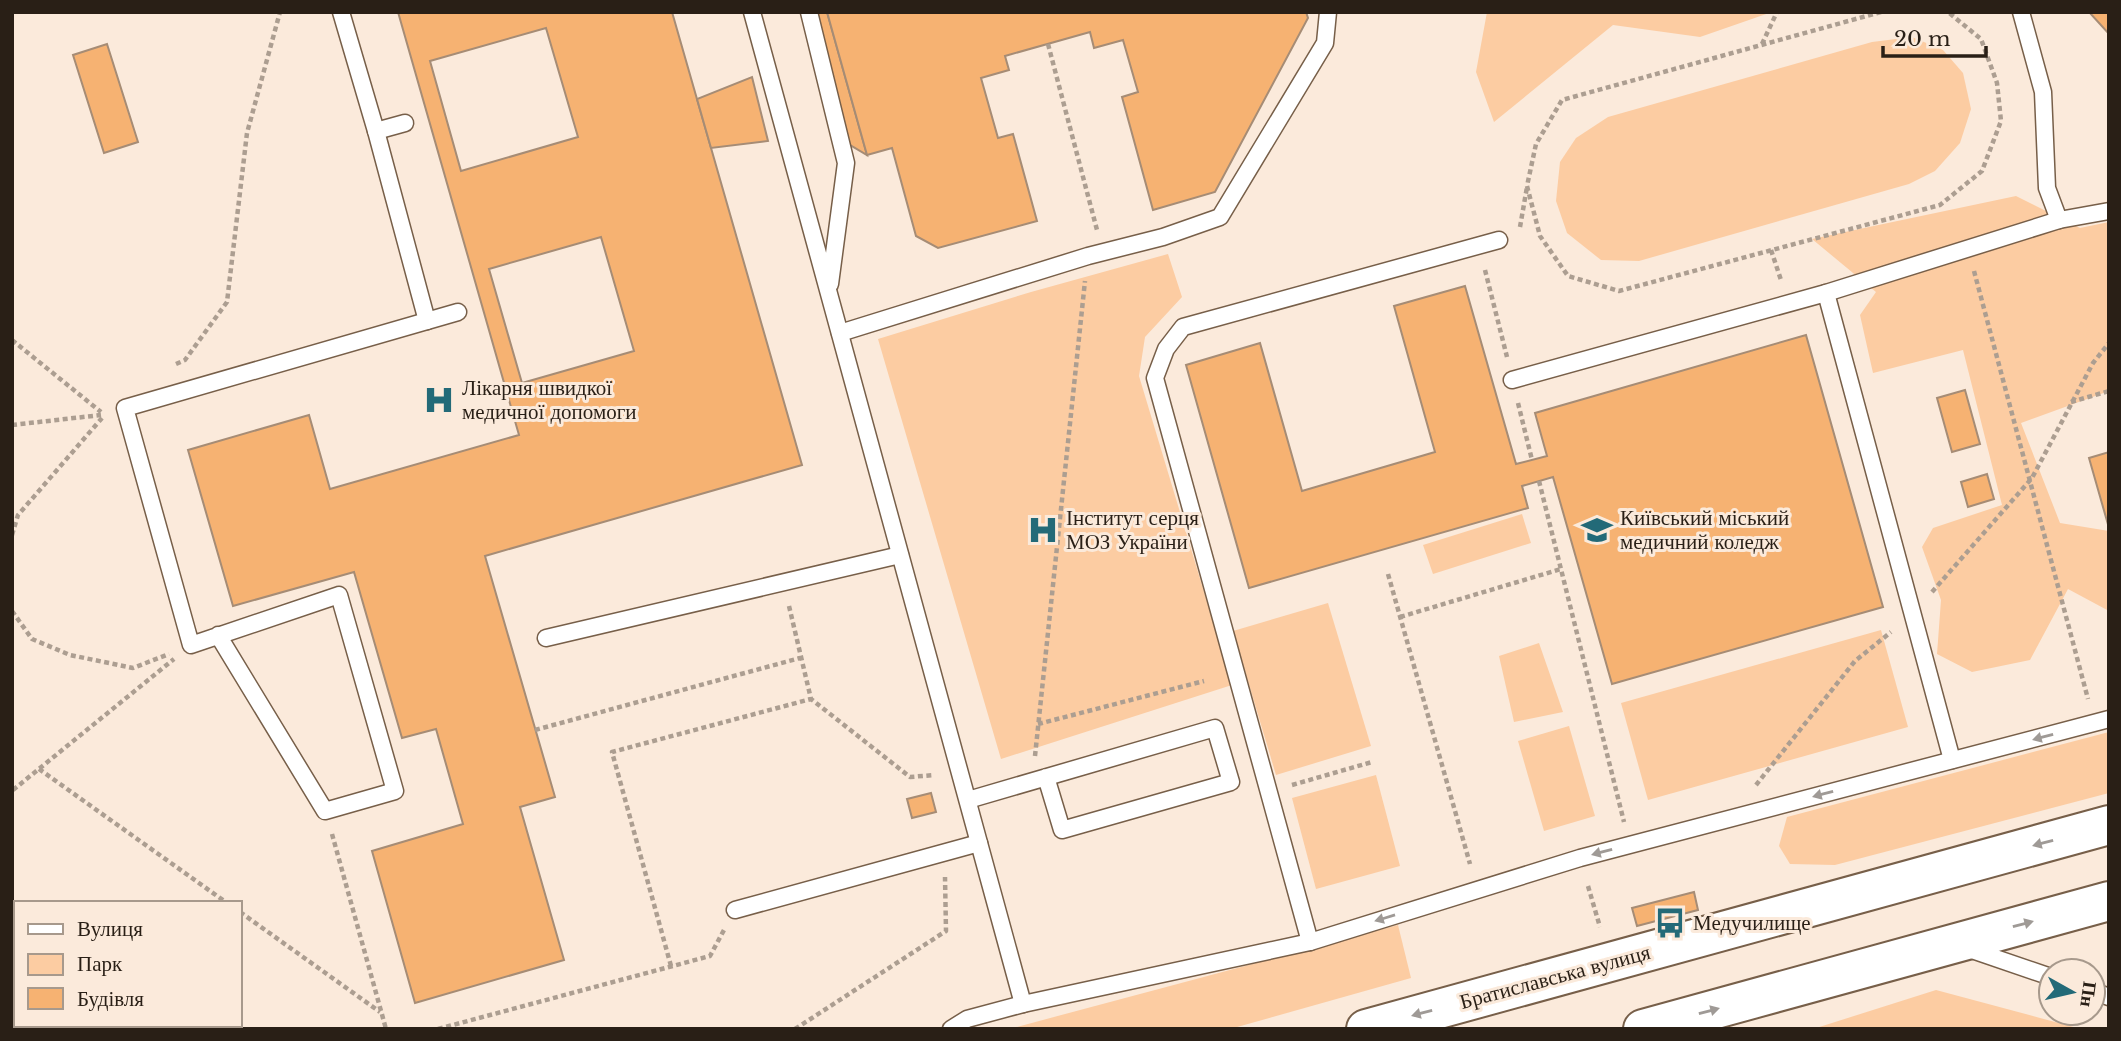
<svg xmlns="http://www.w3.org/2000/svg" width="2121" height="1041" viewBox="0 0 2121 1041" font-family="'Libre Baskerville',serif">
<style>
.green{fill:#fccca2}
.building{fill:#f6b272;stroke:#a68c75;stroke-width:2;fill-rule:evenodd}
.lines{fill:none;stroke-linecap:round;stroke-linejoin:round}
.service-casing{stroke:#775f49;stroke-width:19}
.primary-casing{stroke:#775f49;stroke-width:42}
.path{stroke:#ac9e91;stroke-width:4.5;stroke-dasharray:5 3.5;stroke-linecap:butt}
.service{stroke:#fff;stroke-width:16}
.primary{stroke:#fff;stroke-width:38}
.oneway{fill:#9f9a96}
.labels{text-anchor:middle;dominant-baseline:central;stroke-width:6;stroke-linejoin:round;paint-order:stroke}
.poi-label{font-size:21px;fill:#291f16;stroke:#fbeadb;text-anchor:start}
.street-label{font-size:21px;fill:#291f16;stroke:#fbeadb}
</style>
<rect width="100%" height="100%" fill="#fbeadb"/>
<g class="green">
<path d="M1487 12H1772L1700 37 1613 25 1494 122 1476 72Z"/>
<path d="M1912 37 1943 50 1963 73 1971 109 1960 143 1935 171 1909 184 1639 261 1601 260 1567 233 1556 201 1560 162 1576 138 1608 117 1872 42Z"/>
<path d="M2016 196 2080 228 2109 222V391L2021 423 2060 523 2109 531V611L2068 589 2030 660 1972 672 1937 654 1941 600 1922 547 1933 528 2002 505 1963 350 1873 373 1860 315 1876 292 1812 239Z"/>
<path d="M1168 254 1182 297 1145 337 1139 376 1232 685 1001 759 878 339 1031 292Z"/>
<path d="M1522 514 1531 543 1433 574 1423 545Z"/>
<path d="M1328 603 1371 746 1276 775 1233 631Z"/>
<path d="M1881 630 1908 727 1648 800 1621 703Z"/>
<path d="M1539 643 1563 712 1514 722 1499 656Z"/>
<path d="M1569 726 1595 816 1544 831 1518 741Z"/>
<path d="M2109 732V793L1835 865 1790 864 1779 846 1787 817Z"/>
<path d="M1376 775 1400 866 1316 889 1292 798Z"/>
<path d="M1398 925 1411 978 1230 1029H1009Z"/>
<path d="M1936 990 2081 1029H1813Z"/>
</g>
<g class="building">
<path d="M398 12H672L802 465 485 556 555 797 520 807 564 960 415 1003 372 851 463 824 436 729 402 738 354 572 233 606 188 450 309 415 330 489 519 435ZM546 28 578 137 461 171 430 61ZM601 237 634 351 522 383 489 269Z"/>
<path d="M801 12H827L867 155 835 136Z"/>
<path d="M827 12H1306L1308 18 1215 192 1153 210 1122 97 1138 92 1123 40 1094 48 1090 32 1005 56 1009 70 981 78 998 138 1013 134 1037 221 938 248 916 236 892 148 867 155Z"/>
<path d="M2089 12H2109V34Z"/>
<path d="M107 44 138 142 104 153 73 55Z"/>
<path d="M752 77 768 141 711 148 697 99Z"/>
<path d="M1465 286 1516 464 1547 456 1535 413 1806 335 1883 607 1612 684 1553 477 1522 486 1528 508 1249 588 1186 365 1260 343 1302 491 1435 452 1394 306Z"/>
<path d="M1965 390 1980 444 1952 452 1937 398Z"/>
<path d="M2109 452V528L2089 458Z"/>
<path d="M1987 474 1994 499 1968 507 1961 482Z"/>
<path d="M931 793 936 812 912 818 907 799Z"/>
<path d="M1694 892 1698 910 1637 926 1632 908Z"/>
</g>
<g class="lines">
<g class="service-casing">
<g id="service">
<path d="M341 12 376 131 427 321"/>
<path d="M752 12 1023 1004"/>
<path d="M809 12 846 163 830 284"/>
<path d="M2021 12 2043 92 2047 188 2059 220"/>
<path d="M376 131 405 123"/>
<path d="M1826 293 1952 760"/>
<path d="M840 333 1088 256 1163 237 1220 217 1325 43 1328 12"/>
<path d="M1512 380 1826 293 2059 220 2109 211"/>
<path d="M218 635 325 811 395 791 339 595 191 645 125 408 458 312"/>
<path d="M546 638 900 555"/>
<path d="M968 800 1215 728 1231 782 1062 830 1046 777"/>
<path d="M735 910 979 843"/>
<path d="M1310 942 1155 378 1166 349 1183 327 1499 240"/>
<path d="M1966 948 2051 977"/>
<path d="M2093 991 2109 997"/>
<path d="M951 1029 967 1019 1023 1004 1310 942 1580 858 2109 719"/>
</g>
</g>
<g class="primary-casing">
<g id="primary">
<path d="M1366 1029 2109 825"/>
<path d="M1643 1029 2109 901"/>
</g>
</g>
<g class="path">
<path d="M1881 12 1562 100 1536 144 1527 186 1540 236 1568 276 1619 291 1940 205 1982 171 2001 121 1997 83 1981 39 1948 12"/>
<path d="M1048 44 1097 230"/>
<path d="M1762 44 1777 12"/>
<path d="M1520 227 1527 187"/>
<path d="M1771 250 1781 280"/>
<path d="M1485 270 1507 357"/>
<path d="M1974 271 2088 699"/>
<path d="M12 340 101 412"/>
<path d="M176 364 185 360 227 302 247 133 280 12"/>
<path d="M2071 402 2109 391"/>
<path d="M1518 403 1532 460"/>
<path d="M12 425 101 415"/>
<path d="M1539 481 1624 822"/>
<path d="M12 535 18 515 102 418"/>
<path d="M1388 574 1470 864"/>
<path d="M1932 592 2032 478 2093 363 2109 343"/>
<path d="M789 606 811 699 910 777 934 775"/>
<path d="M12 611 32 639 70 655 133 668 169 654"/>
<path d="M1400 617 1561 569"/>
<path d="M1038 724 1204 681"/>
<path d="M535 730 800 658"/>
<path d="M1035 756 1085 281"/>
<path d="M39 769 227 903"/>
<path d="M1292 785 1372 762"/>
<path d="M1756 785 1855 661 1891 632"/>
<path d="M13 790 174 659"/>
<path d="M332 834 386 1029"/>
<path d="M1588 886 1600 927"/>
<path d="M240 912 380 1012"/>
<path d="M671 966 612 752 811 699"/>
<path d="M438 1029 710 956 724 930"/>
<path d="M795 1029 946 931 945 877"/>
</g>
<use href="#service" class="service"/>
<use href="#primary" class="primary"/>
</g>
<defs><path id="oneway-solid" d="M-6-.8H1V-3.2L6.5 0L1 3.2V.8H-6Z" transform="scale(1.75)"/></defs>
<g class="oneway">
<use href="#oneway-solid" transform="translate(2043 737) rotate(165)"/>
<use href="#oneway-solid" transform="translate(1823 794) rotate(165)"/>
<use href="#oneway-solid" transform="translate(2043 843) rotate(165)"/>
<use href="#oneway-solid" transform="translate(1602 852) rotate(165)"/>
<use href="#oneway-solid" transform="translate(1385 918) rotate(163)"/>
<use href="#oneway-solid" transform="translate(2023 924) rotate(-15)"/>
<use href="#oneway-solid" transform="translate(1709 1011) rotate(-15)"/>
<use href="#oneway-solid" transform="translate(1422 1013) rotate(165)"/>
</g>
<defs>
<g id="hospital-bare" transform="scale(2.415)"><path d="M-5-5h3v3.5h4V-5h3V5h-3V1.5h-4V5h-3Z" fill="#236a78" stroke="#fbeadb" stroke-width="2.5" paint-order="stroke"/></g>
<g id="university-bare" transform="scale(2.415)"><path d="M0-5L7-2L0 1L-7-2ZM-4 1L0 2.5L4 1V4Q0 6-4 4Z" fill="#236a78" stroke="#fbeadb" stroke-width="2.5" paint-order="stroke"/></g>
<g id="bus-bare" transform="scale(2.415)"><path d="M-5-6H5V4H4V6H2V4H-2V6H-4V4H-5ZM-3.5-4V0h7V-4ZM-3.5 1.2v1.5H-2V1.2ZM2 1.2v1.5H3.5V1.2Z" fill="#236a78" stroke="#fbeadb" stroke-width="2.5" paint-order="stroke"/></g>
</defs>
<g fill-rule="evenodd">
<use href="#hospital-bare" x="439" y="400"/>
<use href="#hospital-bare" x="1043" y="530"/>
<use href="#university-bare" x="1597" y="530"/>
<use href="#bus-bare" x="1670" y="923"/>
</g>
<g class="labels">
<g class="poi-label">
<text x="462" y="388">Лікарня швидкої<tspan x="462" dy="24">медичної допомоги</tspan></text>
<text x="1066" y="518">Інститут серця<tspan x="1066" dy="24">МОЗ України</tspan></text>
<text x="1620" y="518">Київський міський<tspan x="1620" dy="24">медичний коледж</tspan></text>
<text x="1693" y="923">Медучилище</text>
</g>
<g class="street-label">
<text transform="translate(1555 977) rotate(-15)">Братиславська вулиця</text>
</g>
</g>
<rect width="2121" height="1041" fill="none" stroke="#291f16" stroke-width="28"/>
<rect x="14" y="901" width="228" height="126" fill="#fbeadb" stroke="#a7998c" stroke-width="2"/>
<rect x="28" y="924" width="35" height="10" fill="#ffffff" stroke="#a7998c" stroke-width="2"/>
<text x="77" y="936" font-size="21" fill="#291f16">Вулиця</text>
<rect x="28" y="954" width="35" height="21" fill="#fccca2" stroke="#a7998c" stroke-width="2"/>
<text x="77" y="971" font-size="21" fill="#291f16">Парк</text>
<rect x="28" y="988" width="35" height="21" fill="#f6b272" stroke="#a7998c" stroke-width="2"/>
<text x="77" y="1006" font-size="21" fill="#291f16">Будівля</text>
<g transform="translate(2072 992) rotate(98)"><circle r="33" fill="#fbeadb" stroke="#a7998c" stroke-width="2"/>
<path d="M0-5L12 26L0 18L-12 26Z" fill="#236a78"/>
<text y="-10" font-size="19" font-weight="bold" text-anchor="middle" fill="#291f16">Пн</text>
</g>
<path d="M1883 46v10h103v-10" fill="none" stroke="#291f16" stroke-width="3.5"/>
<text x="1894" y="46" font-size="21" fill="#291f16" stroke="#fbeadb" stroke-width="5" paint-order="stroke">20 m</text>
</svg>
